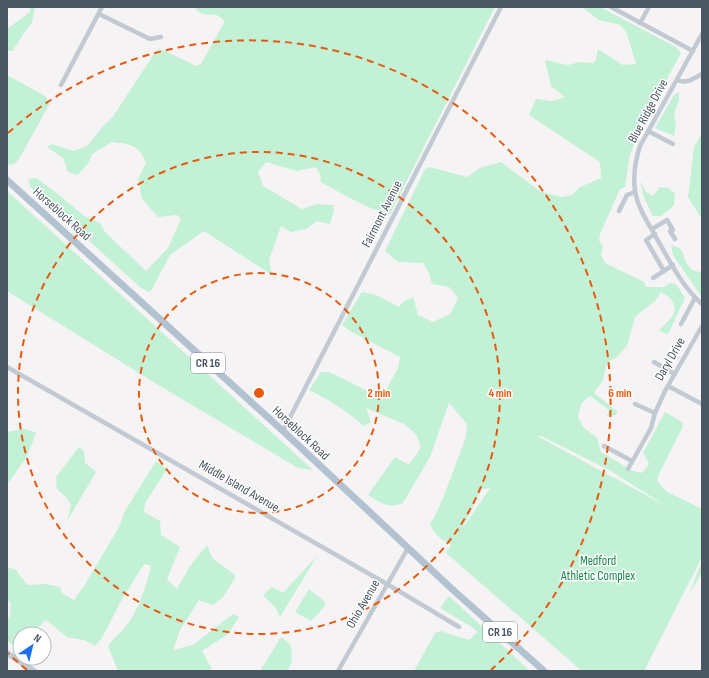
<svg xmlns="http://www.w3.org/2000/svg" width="709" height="678" viewBox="0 0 709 678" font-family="'Sofia Sans Condensed',sans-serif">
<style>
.green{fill:#c3f1d5;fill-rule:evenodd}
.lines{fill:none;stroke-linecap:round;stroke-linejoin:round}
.minor{stroke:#c1cad2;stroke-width:4.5}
.secondary{stroke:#c1cbd6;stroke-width:6}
.primary{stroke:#b3c2d1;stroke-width:7}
.ring{fill:none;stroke:#e8590c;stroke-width:2;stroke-dasharray:7 5}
.labels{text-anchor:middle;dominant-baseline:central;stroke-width:3;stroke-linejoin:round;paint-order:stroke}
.shield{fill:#fff;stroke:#808990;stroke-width:1}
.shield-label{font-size:12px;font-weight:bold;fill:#4a5661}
.street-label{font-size:13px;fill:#4a5661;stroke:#fff}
.park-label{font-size:13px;fill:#17864f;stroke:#fff}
.centre{fill:#e8590c;stroke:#fff;stroke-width:2}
.ring-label{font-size:12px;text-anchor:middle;font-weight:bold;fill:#e8590c;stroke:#fff;stroke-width:3;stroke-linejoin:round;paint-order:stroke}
</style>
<rect width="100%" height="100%" fill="#f5f3f3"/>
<g class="green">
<path d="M30 7H35L32 23 27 29 12 51H7V29L30 12Z"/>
<path d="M197 7H495L390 214C380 215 330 188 320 181L321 176 316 167 297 171 266 162 258 172 263 186 302 209 317 204 333 205 334 211 330 224 317 221 306 229 291 232 281 226 269 260 272 275 204 231 170 255 151 291 149 292 141 288 31 188 28 179 36 178 54 191 84 216 100 223 105 232 146 271 168 248 181 219 177 215 158 217 142 199 138 179 146 163C139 144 130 144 112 142L92 154 89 162 78 175 68 172 63 158 47 147 52 144 74 151 87 146 103 126 112 118 156 51 163 50 196 66 201 64 225 21 217 15 203 14 196 10Z"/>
<path d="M582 7H600L676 47 681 53 644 121 630 154 625 187 620 189 600 234 599 241 603 246 601 255 605 263 644 282 646 287H664L670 283 676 284 685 298 668 334 664 333 659 330C663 326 670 320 673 315 678 305 670 296 661 292L656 300 635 317 627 346 617 357 607 362 603 380 594 393 618 412 616 415 607 416 609 410 590 396 581 404 578 417 583 427 597 438 601 452 633 471 641 473 645 470 649 463 643 453 665 412 682 422 683 426 659 474 657 481 667 492 702 509V557L644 671H582L446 553 451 545C441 539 434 535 430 523L435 516 445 493 465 440 467 424 449 403 430 457 403 503C389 509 380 503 368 495L395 457 409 465 421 447 416 434 404 424 366 408 371 422 364 426C347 411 329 400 309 390L321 372H329L376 395 384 393 398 368 400 357 350 331 342 325 362 292 376 295 399 307 403 302 413 297 418 315 433 322 450 314 458 298 449 287 432 284 429 273 423 263 398 262 385 251 425 169 430 167 467 177 480 168 501 162 541 192 562 197 572 195 580 187 601 178 600 162 529 115 536 99 552 101 565 97 551 86 545 60 568 65 580 62 593 63 596 60 598 49 623 65 636 64 627 34 621 25 599 20ZM537 436H541L611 471 666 506ZM489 488H490L462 529 482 489Z"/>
<path d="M7 75 45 96 50 103 19 159 14 164 7 165Z"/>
<path d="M679 92V100L674 114 676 125 674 136 655 128 674 95Z"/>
<path d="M702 133V219L688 197 694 147Z"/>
<path d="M640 181 646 192 653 196 660 187 669 188 675 194 674 205 661 216H653L644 198Z"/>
<path d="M7 191 313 470 298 468 160 386 7 291Z"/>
<path d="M671 245C683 248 682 251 685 261 687 265 691 268 693 271L702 272V294L701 296 673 255Z"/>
<path d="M25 429 36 433 27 456 7 485V432Z"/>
<path d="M79 447 84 451 85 463 96 472 67 521 71 505 67 498 57 489 56 477Z"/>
<path d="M156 461 167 469 145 503 144 512 160 521 161 535 180 547 167 579 177 589 190 566 207 545 212 558 234 574 235 578 223 597 213 605 199 600 180 630 173 650 193 645 233 614 239 617 228 634 202 651 212 669 202 671H118L108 646C113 638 121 633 127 625 138 611 147 584 151 566L144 564 122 599 102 638 95 646 84 640 67 637 46 620 31 634H20V650L7 641V620L10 616 11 604 7 599V567L16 570 27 585 45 584 60 587 62 593 74 600 84 586 119 527 125 511Z"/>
<path d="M317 556 280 617 276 608 263 595 272 587 283 593Z"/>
<path d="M702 561V573L689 594Z"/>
<path d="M309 589 326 603 324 607 311 621 295 612Z"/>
<path d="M449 596 530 671H414L435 633 441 631 469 640 477 632 472 627 440 608Z"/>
<path d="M281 637 291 645 292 662 287 671H260Z"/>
</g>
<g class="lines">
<g class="minor">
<path d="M611 7 693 51"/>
<path d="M99 14 150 39 161 37"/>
<path d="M640 23 649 7"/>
<path d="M702 34 640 146C635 161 633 176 635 191 638 209 649 224 657 239 670 261 682 287 702 304"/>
<path d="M677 80C687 84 693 79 702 74"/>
<path d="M61 85 102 7"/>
<path d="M648 131 673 144"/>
<path d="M619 211 627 195 635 192"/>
<path d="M652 229 667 220 673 230 670 231 675 239"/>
<path d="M655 234 646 240 664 271"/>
<path d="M653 278 673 265"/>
<path d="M681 324 695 298"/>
<path d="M654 362 675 374"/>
<path d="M7 367 387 584 459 627"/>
<path d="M668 386 702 404"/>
<path d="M635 404 655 413"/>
<path d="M283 431 501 7"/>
<path d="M604 446 632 461"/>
<path d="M628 469 651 428 655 413 665 391 702 326"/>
<path d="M338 671 408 548"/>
</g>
<path class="secondary" d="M7 653 34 671"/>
<path class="primary" d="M7 180 283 431 452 589 544 671"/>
</g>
<g class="ring">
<circle cx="259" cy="393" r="120"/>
<circle cx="259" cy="393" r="241"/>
<path d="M27 670A361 361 0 0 1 8 653M8 133A361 361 0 1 1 491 670"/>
</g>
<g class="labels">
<g class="shield">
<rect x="191" y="353" width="34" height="20" rx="3"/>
<rect x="483" y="622" width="34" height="20" rx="3"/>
</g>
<g class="shield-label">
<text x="208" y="363">CR 16</text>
<text x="500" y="632">CR 16</text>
</g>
<g class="street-label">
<text transform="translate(648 111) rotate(-62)">Blue Ridge Drive</text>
<text transform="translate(62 214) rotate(42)">Horseblock Road</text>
<text transform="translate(382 214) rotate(-63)">Fairmont Avenue</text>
<text transform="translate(670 359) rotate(-60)">Daryl Drive</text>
<text transform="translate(301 433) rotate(43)">Horseblock Road</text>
<text transform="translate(239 486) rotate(30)">Middle Island Avenue</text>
<text transform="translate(363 604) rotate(-60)">Ohio Avenue</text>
</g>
<g class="park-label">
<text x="598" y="561">Medford<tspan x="598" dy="15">Athletic Complex</tspan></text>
</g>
</g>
<circle cx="259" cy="393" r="6" class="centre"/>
<g class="ring-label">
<text x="379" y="397">2 min</text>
<text x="500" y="397">4 min</text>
<text x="620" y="397">6 min</text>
</g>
<rect width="709" height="678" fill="none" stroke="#4a5661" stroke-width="16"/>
<g transform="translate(32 646) rotate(35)"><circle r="19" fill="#ffffff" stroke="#b7bbc0"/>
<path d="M0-3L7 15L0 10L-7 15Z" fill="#1a73e8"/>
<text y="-6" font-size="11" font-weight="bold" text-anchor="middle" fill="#4a5661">N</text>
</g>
</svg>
